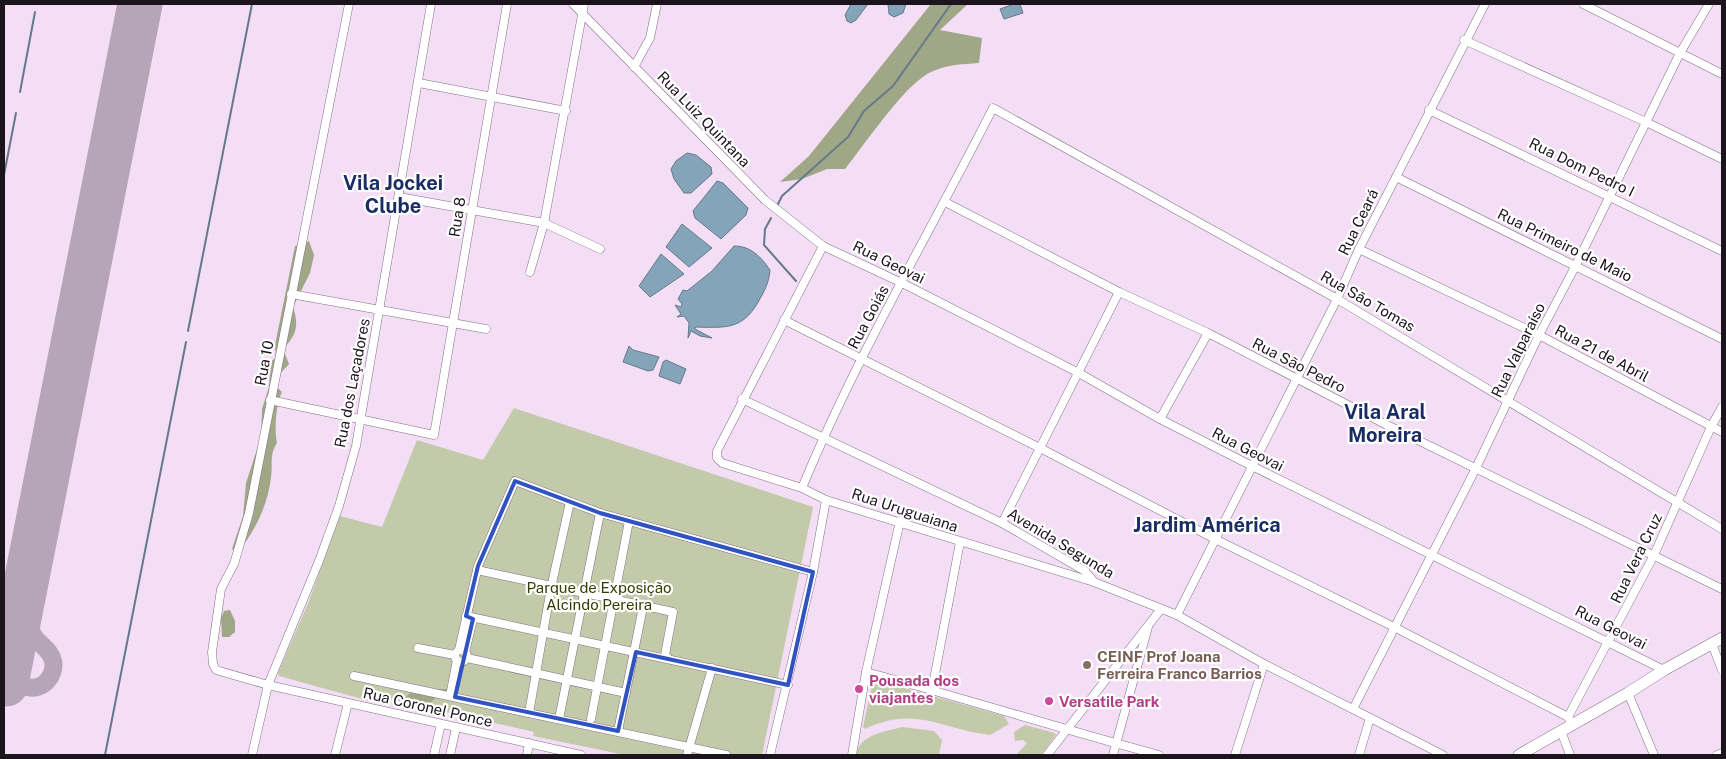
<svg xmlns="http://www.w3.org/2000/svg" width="1726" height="759" viewBox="0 0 1726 759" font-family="'Public Sans',sans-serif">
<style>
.green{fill:#c2caaa}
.forest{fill:#9fa786}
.water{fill:#84a4b9;stroke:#65798a}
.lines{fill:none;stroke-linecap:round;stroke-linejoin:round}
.stream{stroke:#65798a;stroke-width:2}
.taxiway{stroke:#b6a4b7;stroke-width:18}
.runway{stroke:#b6a4b7;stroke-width:45}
.street-casing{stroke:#826f85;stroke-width:9}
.secondary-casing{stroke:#826f85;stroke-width:12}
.street{stroke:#fff;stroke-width:8}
.secondary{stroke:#fff;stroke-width:11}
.marked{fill:none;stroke:#3053c3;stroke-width:4;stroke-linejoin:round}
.education-dot{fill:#8d6e63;stroke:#fff;stroke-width:2}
.hotel-dot{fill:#d1479c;stroke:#fff;stroke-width:2}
.labels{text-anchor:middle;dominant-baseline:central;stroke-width:4.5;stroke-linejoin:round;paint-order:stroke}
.street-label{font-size:15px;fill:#1c141d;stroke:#fff}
.park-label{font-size:15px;fill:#343d03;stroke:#fff}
.education-label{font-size:15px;font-weight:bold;fill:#785e54;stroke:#fff;text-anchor:start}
.hotel-label{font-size:15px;font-weight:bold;fill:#b23c85;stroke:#fff;text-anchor:start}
.district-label{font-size:20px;font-weight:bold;fill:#192c63;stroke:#fff}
</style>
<rect width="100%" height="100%" fill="#f4def6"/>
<g class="green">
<path d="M514 408 813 507 762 755H625L533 736 534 732 371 695 369 701 279 676 278 673 309 601 340 516 382 527 417 440 483 460Z"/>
<path d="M876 680 1004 716 1009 724 990 735C940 729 916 705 865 729L863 727 873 681Z"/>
<path d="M1025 725 1055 733 1056 735 1041 755H1016L1027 743 1023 740 1015 741 1014 732Z"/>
<path d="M902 727 934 731 942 740 939 755H856C860 734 884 732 902 727Z"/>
</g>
<g class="forest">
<path d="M931 4H968L940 30 982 38 979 63C961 64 943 65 927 74 901 90 865 144 845 169H827L802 179 780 182 809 156Z"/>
<path d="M309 241 314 255 310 273 293 307C299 325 297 335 283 349L289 364 278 376 277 387 282 392C276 403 274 430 277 443 269 455 273 464 271 477 268 505 255 531 238 552L232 549 243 516 246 483 261 437 262 409 269 387 271 361 276 358 275 345 295 246Z"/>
<path d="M230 610 235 621V632L229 637H222L221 618 224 611Z"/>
<path d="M456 672 461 673 460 682 453 692 440 694 429 704 414 705 406 697 410 693 430 695 432 689H447Z"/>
</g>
<g class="water">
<path d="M851 4H868L856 20 851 23 847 21 845 15Z"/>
<path d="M888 4H906L903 13 894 17 889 14Z"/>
<path d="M1014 4H1020L1023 13 1004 19 1000 9Z"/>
<path d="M687 153 696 155 711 167 712 174 691 193H684L674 179 671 169 676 161Z"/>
<path d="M717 181 723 183 748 208 746 215 721 239 695 218 693 211Z"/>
<path d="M682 224 712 248 689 267 666 247Z"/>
<path d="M734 246C751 246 761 257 770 270 769 281 766 288 761 297 744 329 730 328 695 327V329L712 338 700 336 691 331 688 338 689 323 684 316 677 317 681 314 675 305 681 307 682 304 678 299 683 290 687 291 712 271Z"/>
<path d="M661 254 684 274 650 297 639 286Z"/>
<path d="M629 346 633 350 659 357 653 370 648 371 623 362Z"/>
<path d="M666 360 686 369 680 384 659 376 663 362Z"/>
</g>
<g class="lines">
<g class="stream">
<path d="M20 92 35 12"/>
<path d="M4 175 16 113"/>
<path d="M777 206 782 196 848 137 864 111 893 86 951 4"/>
<path d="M771 218 765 229 764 245 796 281"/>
<path d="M188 331 252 4"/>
<path d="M105 755 186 342"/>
</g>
<g class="taxiway">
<path d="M137 4 138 10"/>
<path d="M7 676C13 680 21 686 28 687 43 691 56 675 53 661 51 651 42 646 36 639 26 626 24 612 23 595"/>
</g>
<path class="runway" d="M6 684 140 4"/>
<g class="street-casing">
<g id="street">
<path d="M349 4 249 513 234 564 221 589 212 652 213 664 216 670 268 685 581 755"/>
<path d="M573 4 765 200 823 246 902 283 1077 372 1160 419 1252 466 1664 670"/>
<path d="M1583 4 1722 74"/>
<path d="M1464 40 1646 122 1722 159"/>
<path d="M634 67 650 38 657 4"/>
<path d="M419 83 566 111"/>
<path d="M1429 110 1722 251"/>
<path d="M1396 177 1722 339"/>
<path d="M399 197 544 223 600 249"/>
<path d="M945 202 1119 292 1208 333 1385 424 1722 589"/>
<path d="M823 246 717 451V458L722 463 802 488 826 500 1094 582 1177 615 1264 664 1443 755"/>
<path d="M1359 249 1539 335 1722 432"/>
<path d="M530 272 544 223 584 4"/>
<path d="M291 294 486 329"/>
<path d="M784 320 1040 448 1215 539 1394 627 1568 717 1572 724"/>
<path d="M742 399 1002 523 1085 571 1094 582"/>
<path d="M270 400 434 435 507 4"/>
<path d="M1160 419 1208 333"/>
<path d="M802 488C856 357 929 234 993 108L1337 299 1722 529"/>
<path d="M1002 523 1119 292"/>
<path d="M477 570 673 612 665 655 669 659"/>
<path d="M1177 615 1337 299 1359 249 1485 4"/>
<path d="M466 616 788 685"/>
<path d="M1712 644 1722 670"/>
<path d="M418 648 455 655"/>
<path d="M459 650 478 566 515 481 600 513 813 572"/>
<circle cx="461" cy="656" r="6"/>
<path d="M465 652 473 619"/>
<path d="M467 658 626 693"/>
<path d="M866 672C964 698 1061 729 1159 755"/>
<path d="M354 676 726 755"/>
<path d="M932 690 960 542"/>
<path d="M1628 693 1654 755"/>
<path d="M450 696 457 660"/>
<path d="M1353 709 1476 468 1539 335 1576 265 1680 53 1709 4"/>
<path d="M529 713 551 588 570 502"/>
<path d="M1568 717 1654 555 1711 427 1722 407"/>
<path d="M559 719 600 513"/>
<path d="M591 719 629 521"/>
<path d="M618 731 643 607"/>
<path d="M1561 731 1570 755"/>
<path d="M252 755 268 685 319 561 339 506 356 446 431 4"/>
<path d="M335 755 348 703"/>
<path d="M434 755 441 724"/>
<path d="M450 755 456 728"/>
<path d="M527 755 529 743"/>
<path d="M687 755 712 668"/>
<path d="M770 755 813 572 826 500"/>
<path d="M852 755 866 672 900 521"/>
<path d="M1047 755 1161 609"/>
<path d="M1113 755 1148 627"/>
<path d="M1235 755 1264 664"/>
<path d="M1359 755 1370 718"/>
<path d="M1717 755 1722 753"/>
</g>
</g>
<g class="secondary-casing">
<path id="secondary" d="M1519 755 1628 693 1664 670 1722 638"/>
</g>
<use href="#street" class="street"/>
<use href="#secondary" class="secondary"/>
</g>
<path class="marked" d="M515 481 600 513 813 572 788 685 636 652 618 731 455 697 473 619 466 616 478 566Z"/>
<circle class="education-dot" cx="1087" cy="665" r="5"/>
<g class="hotel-dot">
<circle cx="859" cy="689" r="5"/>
<circle cx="1049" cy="701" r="5"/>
</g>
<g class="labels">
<g class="street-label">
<text transform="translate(704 119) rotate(46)">Rua Luiz Quintana</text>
<text transform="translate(1582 167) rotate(26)">Rua Dom Pedro I</text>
<text transform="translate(457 217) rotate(-81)">Rua 8</text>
<text transform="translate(1358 222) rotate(-64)">Rua Ceará</text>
<text transform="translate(1565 245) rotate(26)">Rua Primeiro de Maio</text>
<text transform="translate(889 262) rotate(26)">Rua Geovai</text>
<text transform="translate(1368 301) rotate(30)">Rua São Tomas</text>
<text transform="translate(868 317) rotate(-62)">Rua Goiás</text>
<text transform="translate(1518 350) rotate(-64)">Rua Valparaíso</text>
<text transform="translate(1602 353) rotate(28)">Rua 21 de Abril</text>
<text transform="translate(264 363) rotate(-79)">Rua 10</text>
<text transform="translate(1299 365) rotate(27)">Rua São Pedro</text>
<text transform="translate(352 383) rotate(-79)">Rua dos Laçadores</text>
<text transform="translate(1248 449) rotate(27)">Rua Geovai</text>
<text transform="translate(905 510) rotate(18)">Rua Uruguaiana</text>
<text transform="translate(1061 543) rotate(31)">Avenida Segunda</text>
<text transform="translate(1636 558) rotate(-64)">Rua Vera Cruz</text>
<text transform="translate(1611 627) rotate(27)">Rua Geovai</text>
<text transform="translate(428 707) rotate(13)">Rua Coronel Ponce</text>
</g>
<g class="park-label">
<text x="599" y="587">Parque de Exposição<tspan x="599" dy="17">Alcindo Pereira</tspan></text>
</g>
<g class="education-label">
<text x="1097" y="656">CEINF Prof Joana<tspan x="1097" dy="17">Ferreira Franco Barrios</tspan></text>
</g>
<g class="hotel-label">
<text x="869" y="680">Pousada dos<tspan x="869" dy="17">viajantes</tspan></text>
<text x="1059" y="701">Versatile Park</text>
</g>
<g class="district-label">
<text x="393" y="183">Vila Jockei<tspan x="393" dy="23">Clube</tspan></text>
<text x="1385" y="412">Vila Aral<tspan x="1385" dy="23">Moreira</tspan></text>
<text x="1207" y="525">Jardim América</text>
</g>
</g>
<rect width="1726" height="759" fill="none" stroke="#1c141d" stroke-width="10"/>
</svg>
